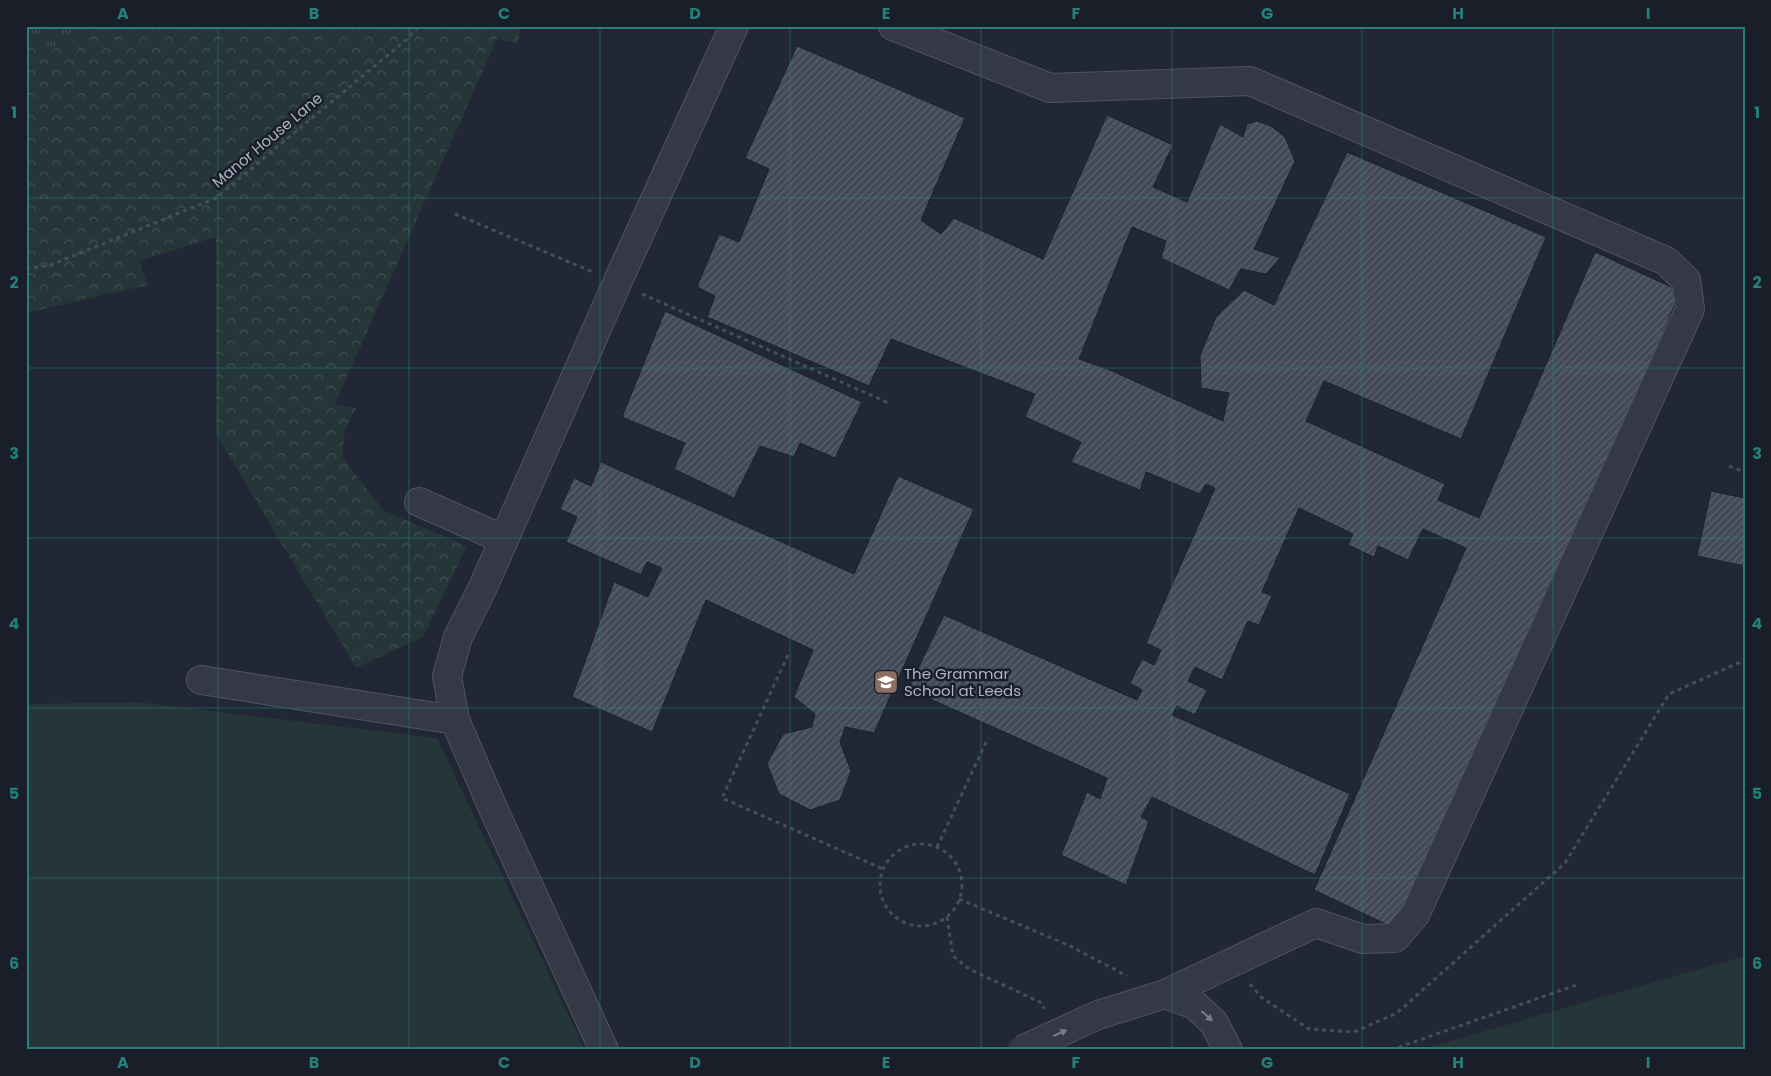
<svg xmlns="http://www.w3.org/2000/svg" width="1771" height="1076" font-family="Poppins,sans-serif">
	<defs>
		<pattern id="grass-tufts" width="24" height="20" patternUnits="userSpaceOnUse" patternTransform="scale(1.25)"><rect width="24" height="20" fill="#253538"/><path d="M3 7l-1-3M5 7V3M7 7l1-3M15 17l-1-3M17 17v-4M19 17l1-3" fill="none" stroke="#425053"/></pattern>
		<pattern id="forest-crowns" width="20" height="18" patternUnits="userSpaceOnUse" patternTransform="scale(1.25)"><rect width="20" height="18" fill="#253538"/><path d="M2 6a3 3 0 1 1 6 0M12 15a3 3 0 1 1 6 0" fill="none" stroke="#425053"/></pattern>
		<pattern id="building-hatch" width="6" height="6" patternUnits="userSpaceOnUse" patternTransform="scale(1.25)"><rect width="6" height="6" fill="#424a59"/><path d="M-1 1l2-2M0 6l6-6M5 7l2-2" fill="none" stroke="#5b626f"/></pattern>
	</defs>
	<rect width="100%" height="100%" fill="#212734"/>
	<polygon fill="url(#grass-tufts)" points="26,26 95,26 47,53 26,30"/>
	<polygon fill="url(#forest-crowns)" points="95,26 521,26 518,43 497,39 335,404 356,408 345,430 342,457 384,511 467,546 423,637 356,668 216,434 216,237 139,261 148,285 26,313 26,30 47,53"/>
	<g fill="#253538">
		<polygon points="137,702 437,738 585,1050 26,1050 26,704"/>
		<polygon points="1745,956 1745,1050 1419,1050"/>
	</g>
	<g fill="url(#building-hatch)" stroke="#1b202b">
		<polygon points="797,46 965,118 921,220 941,234 954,218 1043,259 1107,115 1173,145 1153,187 1187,202 1220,124 1243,137 1247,124 1257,121 1271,126 1285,137 1295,161 1254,249 1280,258 1266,274 1241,269 1229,290 1161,258 1166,241 1132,227 1079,359 1110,370 1223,421 1229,393 1201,388 1200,355 1216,317 1244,290 1274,305 1347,152 1546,237 1461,439 1324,381 1306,421 1445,484 1438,500 1479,518 1595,252 1680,291 1608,469 1394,928 1314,890 1466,548 1423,529 1408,560 1378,546 1374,557 1348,545 1353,534 1299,508 1262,592 1272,596 1259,625 1248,621 1222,680 1195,667 1188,681 1207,690 1195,715 1177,706 1172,715 1350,794 1315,875 1152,797 1141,817 1149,821 1126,885 1061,855 1087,792 1100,799 1107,778 908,689 944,615 1137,700 1142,690 1130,683 1142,659 1154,665 1161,650 1146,643 1215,488 1206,484 1200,494 1146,472 1140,490 1071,462 1081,442 1025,417 1035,394 891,339 869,386 707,317 715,296 697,287 719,234 739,242 769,169 745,158"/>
		<polygon points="665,311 862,402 835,458 800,443 794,457 760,446 734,498 674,469 685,443 622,417"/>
		<polygon points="601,462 854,574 898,476 974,509 874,733 845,727 840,742 851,771 840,800 810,810 779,794 767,764 783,734 812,727 815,714 794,697 813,650 706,600 652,732 572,697 614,582 648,597 662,568 647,562 641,575 566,542 577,517 560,509 574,478 591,486"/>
		<polygon points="1711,491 1745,498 1745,566 1697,556"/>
	</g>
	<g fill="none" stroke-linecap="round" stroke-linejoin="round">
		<defs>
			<g id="minor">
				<polyline points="893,26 1050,88 1250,81 1666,261 1686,280 1690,309 1415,915 1395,938 1363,939 1316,923 1165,994"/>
				<polyline points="419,502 503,539"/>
				<polyline points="201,680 455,720"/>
				<polyline points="1098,1015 1165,994 1195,1005 1214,1023 1228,1050"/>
				<polyline points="604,1050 492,806 455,720 447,676 458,637 483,587 617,283 734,26"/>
			</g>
		</defs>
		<use href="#minor" stroke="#4e5460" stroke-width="30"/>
		<g stroke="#425155" stroke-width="3" stroke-dasharray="4 4" stroke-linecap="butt">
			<polyline points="455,214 593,272"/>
			<polyline points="26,269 51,265 216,198 406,40 419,26"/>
			<polyline points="642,294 891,404"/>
			<polyline points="1729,466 1745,472"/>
			<polyline points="788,655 722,798 883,869"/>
			<circle cx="921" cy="885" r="41"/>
			<polyline points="937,847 988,738"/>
			<polyline points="959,899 1068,945 1127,976"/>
			<polyline points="947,917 953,956 969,969 1042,1003 1044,1009"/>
			<polyline points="1250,984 1261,997 1309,1029 1354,1032 1397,1013 1565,863 1669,694 1745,660"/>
			<polyline points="1391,1050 1579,984"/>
		</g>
		<use href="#minor" stroke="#343945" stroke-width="28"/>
		<defs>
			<polyline id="minor-bridge" points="1022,1050 1098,1015"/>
		</defs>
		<use href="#minor-bridge" stroke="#4e5460" stroke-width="30" stroke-linecap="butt"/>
		<use href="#minor-bridge" stroke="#343945" stroke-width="28"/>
	</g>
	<defs><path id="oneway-solid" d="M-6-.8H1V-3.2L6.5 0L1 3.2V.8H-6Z" transform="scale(1.25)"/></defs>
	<g fill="#777d8a">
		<use href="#oneway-solid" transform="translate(1207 1016) rotate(42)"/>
		<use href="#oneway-solid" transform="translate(1060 1033) rotate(-24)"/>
	</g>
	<path fill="none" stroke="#277f7b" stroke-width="1" stroke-opacity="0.55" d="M218 26V1050M409 26V1050M600 26V1050M790 26V1050M981 26V1050M1172 26V1050M1362 26V1050M1553 26V1050M26 198H1745M26 368H1745M26 538H1745M26 708H1745M26 878H1745"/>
	<defs>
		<symbol id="school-square" viewBox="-11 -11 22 22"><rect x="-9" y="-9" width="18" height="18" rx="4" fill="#8d6e63" stroke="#191e29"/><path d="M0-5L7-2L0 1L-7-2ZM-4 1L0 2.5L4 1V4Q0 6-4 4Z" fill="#fff"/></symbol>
	</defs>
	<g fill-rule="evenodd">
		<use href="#school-square" x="872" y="668" width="28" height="28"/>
	</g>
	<g text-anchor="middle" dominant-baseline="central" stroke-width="5" stroke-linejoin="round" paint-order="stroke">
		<g font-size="15" fill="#aeb4c2" stroke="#191e29">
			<text transform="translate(267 140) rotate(-40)">Manor House Lane</text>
		</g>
		<g font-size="15" fill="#aeb4c2" stroke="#191e29" text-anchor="start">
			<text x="904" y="673">The Grammar<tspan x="904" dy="17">School at Leeds</tspan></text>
		</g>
	</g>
	<rect width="1771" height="1076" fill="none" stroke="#191e29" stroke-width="55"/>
	<rect x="28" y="28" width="1716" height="1020" fill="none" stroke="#277f7b" stroke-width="2"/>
	<g font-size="16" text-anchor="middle" font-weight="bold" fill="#277f7b">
		<text x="123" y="19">A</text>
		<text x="314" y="19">B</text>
		<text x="504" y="19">C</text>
		<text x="695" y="19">D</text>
		<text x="886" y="19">E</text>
		<text x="1076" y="19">F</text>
		<text x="1267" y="19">G</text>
		<text x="1458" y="19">H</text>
		<text x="1648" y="19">I</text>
		<text x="14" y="118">1</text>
		<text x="1757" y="118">1</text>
		<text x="14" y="288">2</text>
		<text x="1757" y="288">2</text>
		<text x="14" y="459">3</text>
		<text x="1757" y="459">3</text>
		<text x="14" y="629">4</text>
		<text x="1757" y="629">4</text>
		<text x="14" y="799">5</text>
		<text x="1757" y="799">5</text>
		<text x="14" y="969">6</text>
		<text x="1757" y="969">6</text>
		<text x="123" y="1068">A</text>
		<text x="314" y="1068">B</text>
		<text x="504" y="1068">C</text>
		<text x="695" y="1068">D</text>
		<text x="886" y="1068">E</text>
		<text x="1076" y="1068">F</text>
		<text x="1267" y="1068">G</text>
		<text x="1458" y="1068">H</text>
		<text x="1648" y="1068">I</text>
	</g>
</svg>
